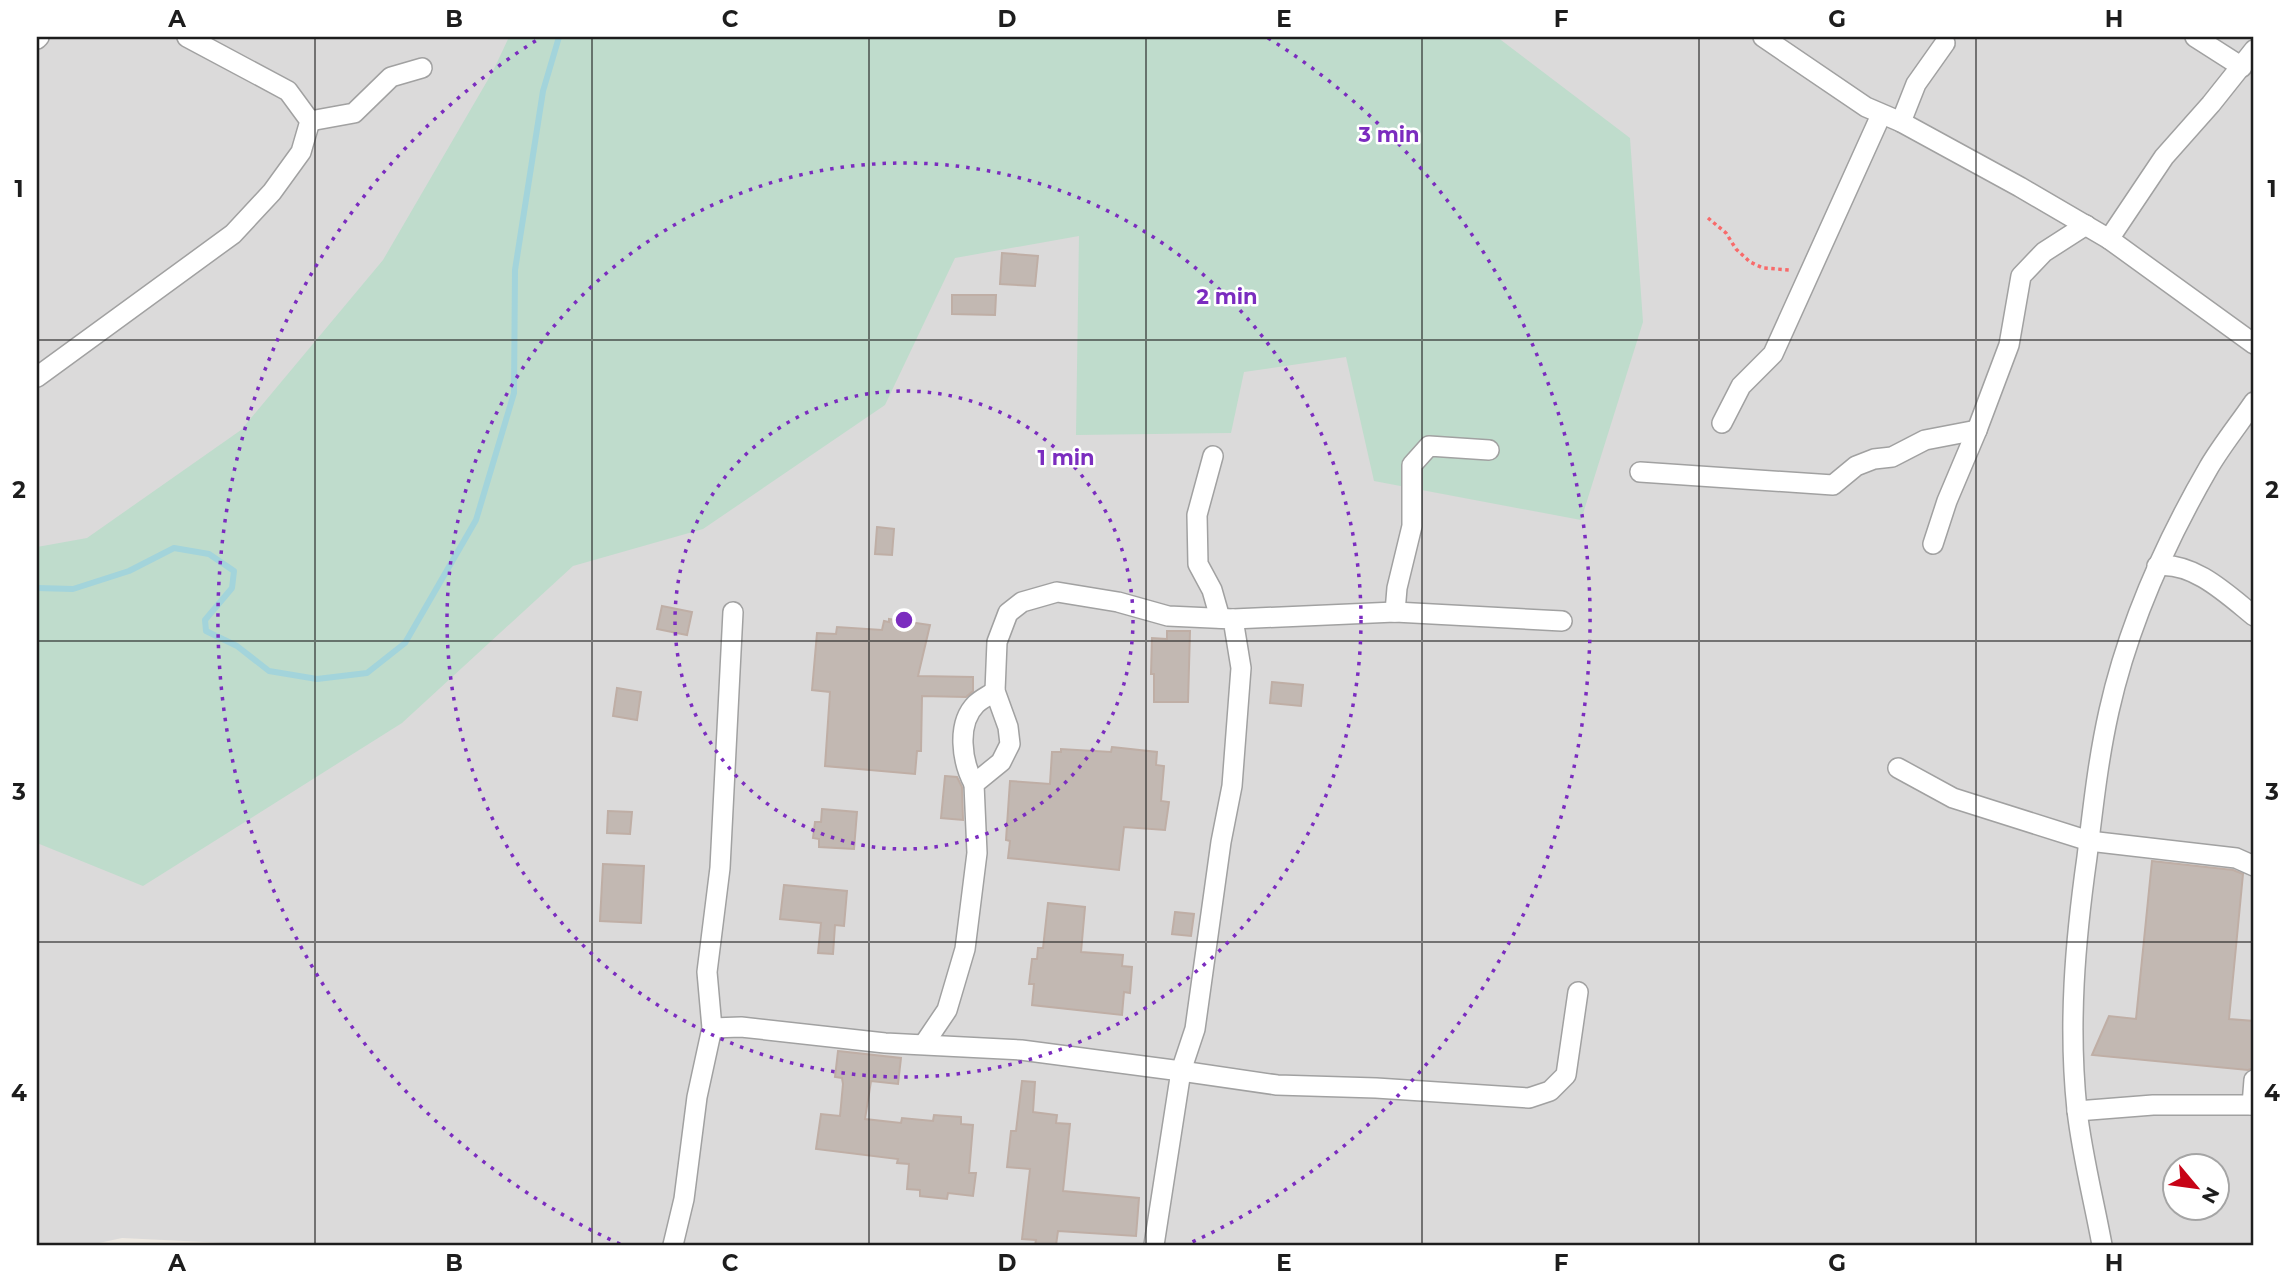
<svg xmlns="http://www.w3.org/2000/svg" width="2291" height="1282" font-family="Montserrat,sans-serif">
	<rect width="100%" height="100%" fill="#eee9e2"/>
	<path fill="#dbdada" fill-rule="evenodd" d="M37 37H2254V1245H267L122 1238 90 1245H37ZM2176 1166H2218V1208H2176Z"/>
	<polygon fill="#bfdccc" points="509,37 1497,37 1630,138 1643,322 1581,520 1374,481 1346,357 1244,372 1231,433 1076,435 1079,236 955,258 885,405 703,529 573,566 402,723 143,886 37,843 37,547 87,538 241,430 383,260 493,71"/>
	<g fill="none" stroke-linecap="round" stroke-linejoin="round">
		<polyline stroke="#a3d4db" stroke-width="6" points="37,588 73,589 129,571 174,548 209,554 234,571 232,588 205,620 206,631 237,646 269,671 317,679 367,673 405,643 476,520 514,393 515,270 543,91 559,37"/>
	</g>
	<g fill="#c2b8b2" stroke="#bfaea5" stroke-width="2">
		<polygon points="1002,253 1038,256 1035,286 1000,284"/>
		<polygon points="952,295 996,295 995,315 952,314"/>
		<polygon points="877,527 894,529 892,555 875,554"/>
		<polygon points="662,606 692,612 687,635 657,629"/>
		<polygon points="889,619 930,625 918,676 973,677 973,691 966,697 922,696 921,751 917,751 915,774 825,766 830,692 812,690 817,633 836,634 837,627 882,630 884,621 889,622"/>
		<polygon points="1167,631 1190,631 1188,702 1154,702 1154,674 1151,674 1152,638 1167,639"/>
		<polygon points="1272,682 1303,685 1301,706 1270,703"/>
		<polygon points="617,688 641,692 637,720 613,716"/>
		<polygon points="1112,747 1157,752 1156,765 1164,766 1161,801 1169,802 1165,830 1124,827 1119,870 1008,858 1010,841 1006,840 1010,781 1050,784 1052,752 1061,752 1061,749 1111,752"/>
		<polygon points="945,776 957,777 962,787 963,820 941,818"/>
		<polygon points="822,809 857,812 854,849 819,847 819,839 813,838 815,822 821,822"/>
		<polygon points="608,811 632,812 630,834 607,833"/>
		<polygon points="2152,861 2233,870 2243,874 2229,1019 2254,1021 2254,1068 2248,1070 2092,1055 2109,1016 2136,1019"/>
		<polygon points="603,864 644,866 641,923 600,921"/>
		<polygon points="784,885 847,891 844,926 835,925 833,954 818,953 821,923 780,919"/>
		<polygon points="1048,903 1085,907 1081,952 1123,955 1122,966 1132,967 1130,993 1124,992 1122,1015 1032,1005 1034,984 1029,984 1032,959 1037,959 1038,948 1043,948"/>
		<polygon points="1175,912 1194,914 1191,936 1172,934"/>
		<polygon points="838,1051 901,1058 898,1084 871,1081 865,1119 901,1123 902,1118 933,1121 934,1115 961,1117 961,1124 973,1125 969,1173 976,1173 973,1196 948,1193 947,1199 920,1196 920,1190 907,1189 909,1164 897,1163 898,1159 816,1149 821,1114 840,1116 843,1084 842,1078 835,1077"/>
		<polygon points="1022,1081 1035,1082 1033,1112 1057,1115 1056,1123 1070,1124 1063,1191 1139,1198 1136,1236 1058,1231 1056,1245 1035,1245 1036,1240 1022,1239 1030,1169 1007,1167 1011,1131 1016,1131"/>
	</g>
	<g fill="none" stroke-linecap="round" stroke-linejoin="round">
		<defs>
			<g id="minor">
				<polyline points="1763,37 1866,107 1901,122 2020,187 2109,239 2254,344"/>
				<polyline points="2195,37 2242,67"/>
				<polyline points="37,39 39,37"/>
				<polyline points="310,121 354,113 391,77 422,68"/>
				<polyline points="1901,122 1916,84 1945,43"/>
				<polyline points="2109,239 2164,157 2211,104 2254,50"/>
				<polyline points="37,377 233,234 272,192 301,152 310,121 288,91 187,37"/>
				<polyline points="1722,423 1741,386 1773,354 1881,115"/>
				<polyline points="1213,456 1197,515 1198,564 1212,590 1220,618"/>
				<polyline points="1640,472 1833,485 1856,466 1874,459 1892,457 1925,440 1977,430"/>
				<polyline points="1933,544 1947,501 1977,430 2009,345 2021,276 2044,252 2086,225"/>
				<path d="M2157 566C2193 561 2228 595 2254 616"/>
				<polyline points="1395,612 1397,588 1412,526 1412,465 1429,446 1489,450"/>
				<polyline points="1233,619 1395,612 1562,621"/>
				<polyline points="1898,768 1953,798 2089,841 2236,858 2254,866"/>
				<path d="M974 784C962 762 956 724 976 704 981 699 990 695 995 691"/>
				<polyline points="712,1028 741,1027 885,1043 1021,1050 1181,1071 1154,1245"/>
				<polyline points="924,1044 947,1010 965,949 977,853 974,784 1001,762 1010,744 1008,727 995,691 997,642 1008,613 1022,602 1057,592 1118,602 1168,616 1233,619 1241,668 1232,786 1221,842 1195,1029 1181,1071 1277,1085 1376,1088 1529,1098 1550,1091 1566,1075 1578,992"/>
				<polyline points="2252,1105 2254,1080"/>
				<polyline points="2077,1111 2153,1105 2254,1105"/>
				<polyline points="673,1245 684,1199 697,1097 712,1028 707,972 720,868 733,612"/>
				<path d="M2102 1245C2094 1201 2082 1155 2077 1110 2068 1025 2075 942 2087 857 2093 808 2098 760 2109 711 2128 626 2165 543 2209 467 2222 445 2239 424 2254 402"/>
			</g>
		</defs>
		<use href="#minor" stroke="#a1a1a1" stroke-width="22"/>
		<polyline stroke="#f86a6a" stroke-width="3.5" stroke-dasharray="3.5 3.5" stroke-linecap="butt" points="1708,218 1726,233 1736,249 1750,262 1763,268 1790,270"/>
		<use href="#minor" stroke="#fff" stroke-width="19"/>
	</g>
	<path fill="none" stroke="#1d1d1d" stroke-width="2" stroke-opacity="0.55" d="M315 37V1245M592 37V1245M869 37V1245M1146 37V1245M1422 37V1245M1699 37V1245M1976 37V1245M37 340H2254M37 641H2254M37 942H2254"/>
	<g fill="none" stroke="#7b2cbf" stroke-width="3.5" stroke-dasharray="3.5 7">
		<circle cx="904" cy="620" r="229"/>
		<circle cx="904" cy="620" r="457"/>
		<path d="M620 1244A686 686 0 0 1 540 38M1268 38A686 686 0 0 1 1188 1244"/>
	</g>
	<circle cx="904" cy="620" r="10" fill="#7b2cbf" stroke="#fff" stroke-width="3.5"/>
	<g font-size="21" text-anchor="middle" font-weight="bold" fill="#7b2cbf" stroke="#fff" stroke-width="5" stroke-linejoin="round" paint-order="stroke">
		<text x="1389" y="142">3 min</text>
		<text x="1227" y="304">2 min</text>
		<text x="1066" y="465">1 min</text>
	</g>
	<rect width="2291" height="1282" fill="none" stroke="#ffffff" stroke-width="77"/>
	<g transform="translate(2196 1187) rotate(119)"><circle r="33" fill="#ffffff" stroke="#a5a5a5" stroke-width="2"/>
	<path d="M0-5L12 26L0 18L-12 26Z" fill="#c70316"/>
	<text y="-10" font-size="19" font-weight="bold" text-anchor="middle" fill="#1d1d1d">N</text>
	</g>
	<rect x="38" y="38" width="2214" height="1206" fill="none" stroke="#1d1d1d" stroke-width="2.5"/>
	<g font-size="23" text-anchor="middle" font-weight="bold" fill="#1d1d1d">
		<text x="177" y="27">A</text>
		<text x="454" y="27">B</text>
		<text x="730" y="27">C</text>
		<text x="1007" y="27">D</text>
		<text x="1284" y="27">E</text>
		<text x="1561" y="27">F</text>
		<text x="1837" y="27">G</text>
		<text x="2114" y="27">H</text>
		<text x="19" y="197">1</text>
		<text x="2272" y="197">1</text>
		<text x="19" y="498">2</text>
		<text x="2272" y="498">2</text>
		<text x="19" y="800">3</text>
		<text x="2272" y="800">3</text>
		<text x="19" y="1101">4</text>
		<text x="2272" y="1101">4</text>
		<text x="177" y="1271">A</text>
		<text x="454" y="1271">B</text>
		<text x="730" y="1271">C</text>
		<text x="1007" y="1271">D</text>
		<text x="1284" y="1271">E</text>
		<text x="1561" y="1271">F</text>
		<text x="1837" y="1271">G</text>
		<text x="2114" y="1271">H</text>
	</g>
</svg>
